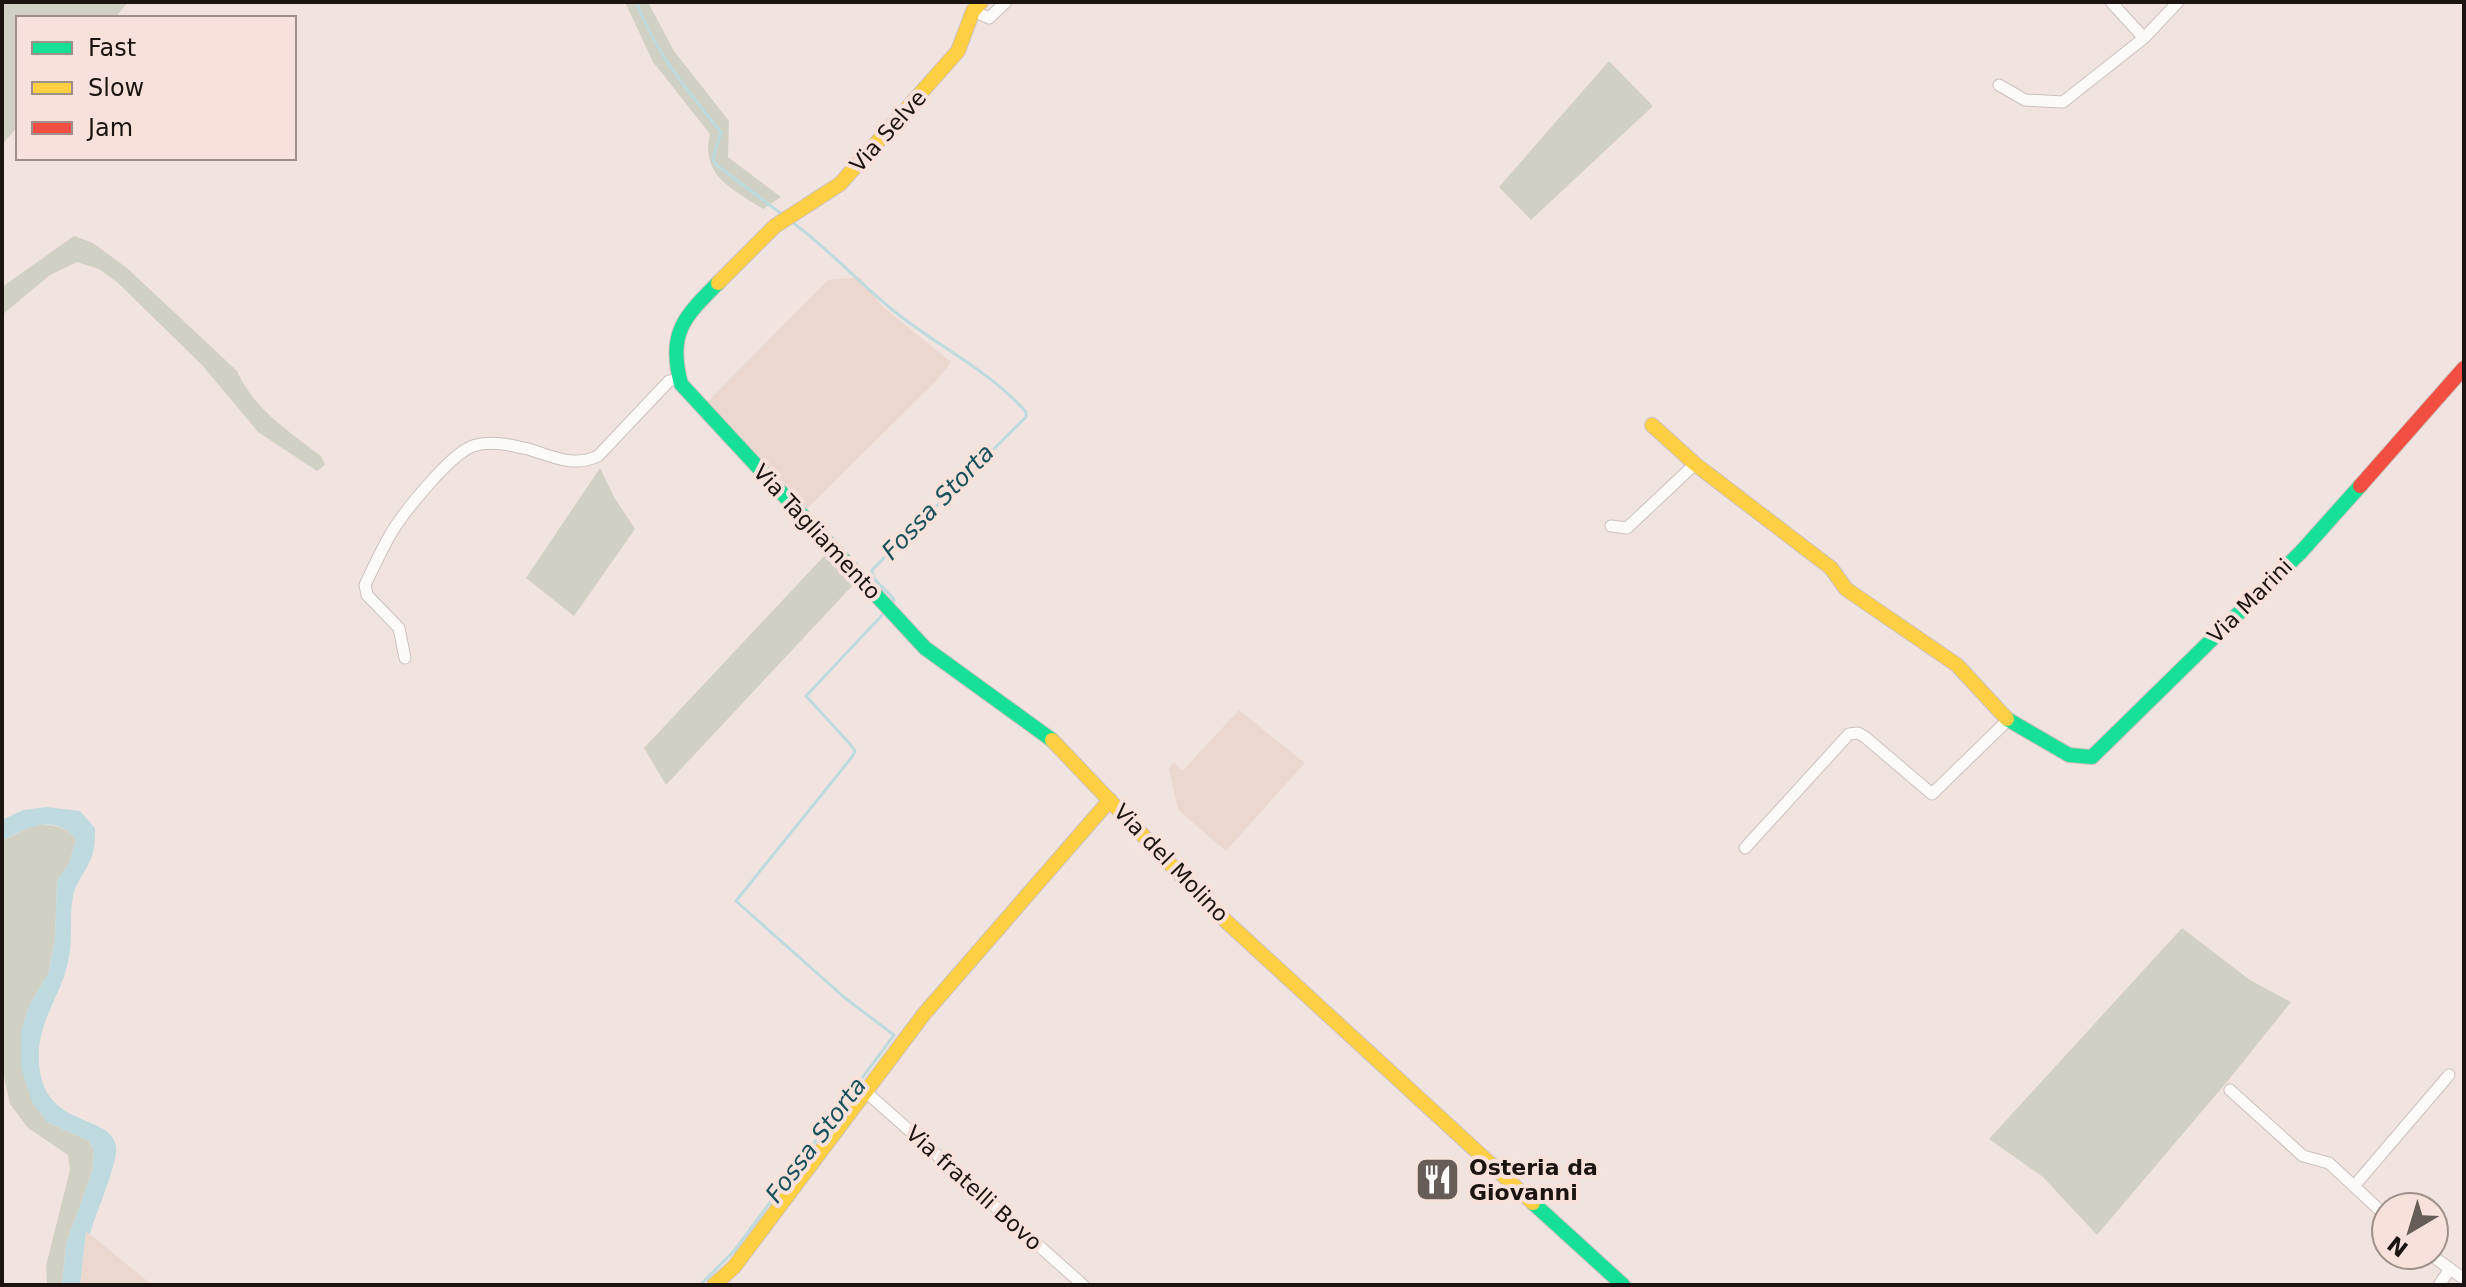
<svg xmlns="http://www.w3.org/2000/svg" width="2466" height="1287" font-family="'DejaVu Sans',sans-serif">
	<rect width="100%" height="100%" fill="#f1e4e0"/>
	<g fill="#ecd7cf">
		<polygon points="860,277 882,306 951,362 938,379 808,508 708,401 828,280"/>
		<polygon points="1239,710 1305,763 1226,851 1178,810 1169,769 1174,762 1182,771"/>
		<polygon points="86,1231 152,1285 80,1285"/>
	</g>
	<g fill="#d1d0c4">
		<polygon points="2,2 128,2 115,18 18,18 18,126 2,145"/>
		<path d="M625 2H648L674 51 729 121 728 157 781 197 763 209C733 189 700 176 710 134L653 62Z"/>
		<polygon points="1609,61 1653,106 1531,220 1499,187"/>
		<path d="M74 236 93 243 127 268 237 371C254 409 288 431 321 456L325 465 317 471 258 432 202 365 118 283 99 269 77 262 50 275 2 315V287Z"/>
		<polygon points="600,468 614,497 635,529 574,616 526,578"/>
		<polygon points="825,555 853,585 666,785 644,748"/>
		<path d="M34 825C52 825 64 824 76 839L69 863 57 881 55 939 48 974 29 1005 47 1122 89 1141 94 1151 92 1172 66 1244 62 1285H47L46 1266 70 1170 68 1155 28 1128 10 1104 2 1067V841Z"/>
		<polygon points="2182,928 2250,980 2291,1002 2231,1077 2097,1235 2043,1177 1989,1139"/>
	</g>
	<path fill="#bfdade" d="M47 807 80 811 95 828C95 840 95 852 89 863 84 874 75 884 73 896 69 916 73 937 69 957 64 990 41 1016 39 1050 35 1132 109 1110 116 1146 119 1161 95 1215 90 1234L86 1232 80 1285H62L66 1244 92 1172 94 1151 89 1141 47 1122 32 1102 21 1067V1031L29 1005 48 974 55 939 57 881 69 863 76 839C55 813 27 827 2 841V820L23 810Z"/>
	<g fill="none" stroke-linecap="round" stroke-linejoin="round">
		<g stroke="#bfdade" stroke-width="3">
			<path d="M636 2C657 55 686 89 721 132L713 158 715 164 783 215"/>
			<path d="M792 222C829 249 859 283 894 311 937 346 989 370 1026 412V417L872 570C872 583 888 589 894 600L891 605"/>
			<polyline points="700,1285 734,1251 894,1035 845,998 736,901 852,757 855,751 850,744 806,696 886,611"/>
		</g>
		<defs>
			<g id="street">
				<polyline points="2111,2 2144,38"/>
				<polyline points="973,11 989,18 1006,2"/>
				<polyline points="1999,85 2025,100 2063,102 2144,38 2178,2"/>
				<polyline points="1611,526 1627,528 1695,464"/>
				<path d="M405 658 399 628 367 595 365 585C373 568 381 551 390 535 403 513 450 454 473 446 490 440 511 445 528 449 552 456 573 468 598 456L669 381 678 379"/>
				<polyline points="1745,848 1849,734 1858,733 1865,737 1932,794 2008,720"/>
				<polyline points="2230,1090 2303,1156 2329,1163 2386,1216"/>
				<polyline points="866,1092 1083,1285"/>
				<polyline points="2355,1185 2449,1075"/>
				<polyline points="2431,1255 2464,1279"/>
				<polyline points="2439,1285 2450,1269"/>
			</g>
			<g id="fast">
				<path d="M718 283C683 318 668 333 681 384L925 648 1052 740"/>
				<polyline points="2007,719 2069,755 2092,757 2301,552 2360,486"/>
				<polyline points="1533,1203 1623,1285"/>
			</g>
			<g id="slow">
				<polyline points="718,283 775,226 840,184 958,51 973,11 981,2"/>
				<polyline points="1652,425 1695,464 1831,568 1846,589 1957,665 2007,719"/>
				<polyline points="1052,740 1216,912 1533,1203"/>
				<polyline points="714,1285 734,1267 924,1014 1110,800"/>
			</g>
			<polyline id="jam" points="2360,486 2464,368"/>
		</defs>
		<use href="#street" stroke="#cbc1bd" stroke-width="13"/>
		<use href="#fast" stroke="#cbc1bd" stroke-width="16"/>
		<use href="#slow" stroke="#cbc1bd" stroke-width="16"/>
		<use href="#jam" stroke="#cbc1bd" stroke-width="16"/>
		<use href="#street" stroke="#fdfbfa" stroke-width="11"/>
		<use href="#fast" stroke="#16e098" stroke-width="14"/>
		<use href="#slow" stroke="#ffcf43" stroke-width="14"/>
		<use href="#jam" stroke="#f24e42" stroke-width="14"/>
	</g>
	<defs>
		<symbol id="restaurant-square" viewBox="-11 -11 22 22"><rect x="-9" y="-9" width="18" height="18" rx="4" fill="#665d59" stroke="#f7e1da"/><path d="M-5-6h1v4h1v-4h1v4h1v-4h1v5L-1.5 .5V6h-2V.5L-5-1ZM5-6V6H3V1.5H1.5Q1.5-4 5-6Z" fill="#fff"/></symbol>
	</defs>
	<g fill-rule="evenodd">
		<use href="#restaurant-square" x="1412" y="1154" width="51" height="51"/>
	</g>
	<g text-anchor="middle" dominant-baseline="central" stroke-width="8" stroke-linejoin="round" paint-order="stroke">
		<g font-size="22" fill="#1b1411" stroke="#f7e1da">
			<text transform="translate(888 131) rotate(-48)">Via Selve</text>
			<text transform="translate(817 532) rotate(47)">Via Tagliamento</text>
			<text transform="translate(2250 601) rotate(-45)">Via Marini</text>
			<text transform="translate(1171 863) rotate(46)">Via del Molino</text>
			<text transform="translate(974 1188) rotate(42)">Via fratelli Bovo</text>
		</g>
		<g font-size="22" font-weight="bold" fill="#1b1411" stroke="#f7e1da" text-anchor="start">
			<text x="1469" y="1167">Osteria da<tspan x="1469" dy="25">Giovanni</tspan></text>
		</g>
		<g font-size="24" font-style="italic" fill="#15525b" stroke="#f7e1da">
			<text transform="translate(938 502) rotate(-46)">Fossa Storta</text>
			<text transform="translate(816 1140) rotate(-53)">Fossa Storta</text>
		</g>
	</g>
	<rect width="2466" height="1287" fill="none" stroke="#1b1411" stroke-width="8"/>
	<rect x="16" y="16" width="280" height="144" fill="#f7e1da" stroke="#9f8f8a" stroke-width="2"/>
	<rect x="32" y="42" width="40" height="12" fill="#16e098" stroke="#9f8f8a" stroke-width="2"/>
	<text x="88" y="56" font-size="24" fill="#1b1411">Fast</text>
	<rect x="32" y="82" width="40" height="12" fill="#ffcf43" stroke="#9f8f8a" stroke-width="2"/>
	<text x="88" y="96" font-size="24" fill="#1b1411">Slow</text>
	<rect x="32" y="122" width="40" height="12" fill="#f24e42" stroke="#9f8f8a" stroke-width="2"/>
	<text x="88" y="136" font-size="24" fill="#1b1411">Jam</text>
	<g transform="translate(2410 1231) rotate(218)"><circle r="38" fill="#f7e1da" stroke="#9f8f8a" stroke-width="2"/>
	<path d="M0-6L14 30L0 20L-14 30Z" fill="#665d59"/>
	<text y="-12" font-size="22" font-weight="bold" text-anchor="middle" fill="#1b1411">N</text>
	</g>
</svg>
